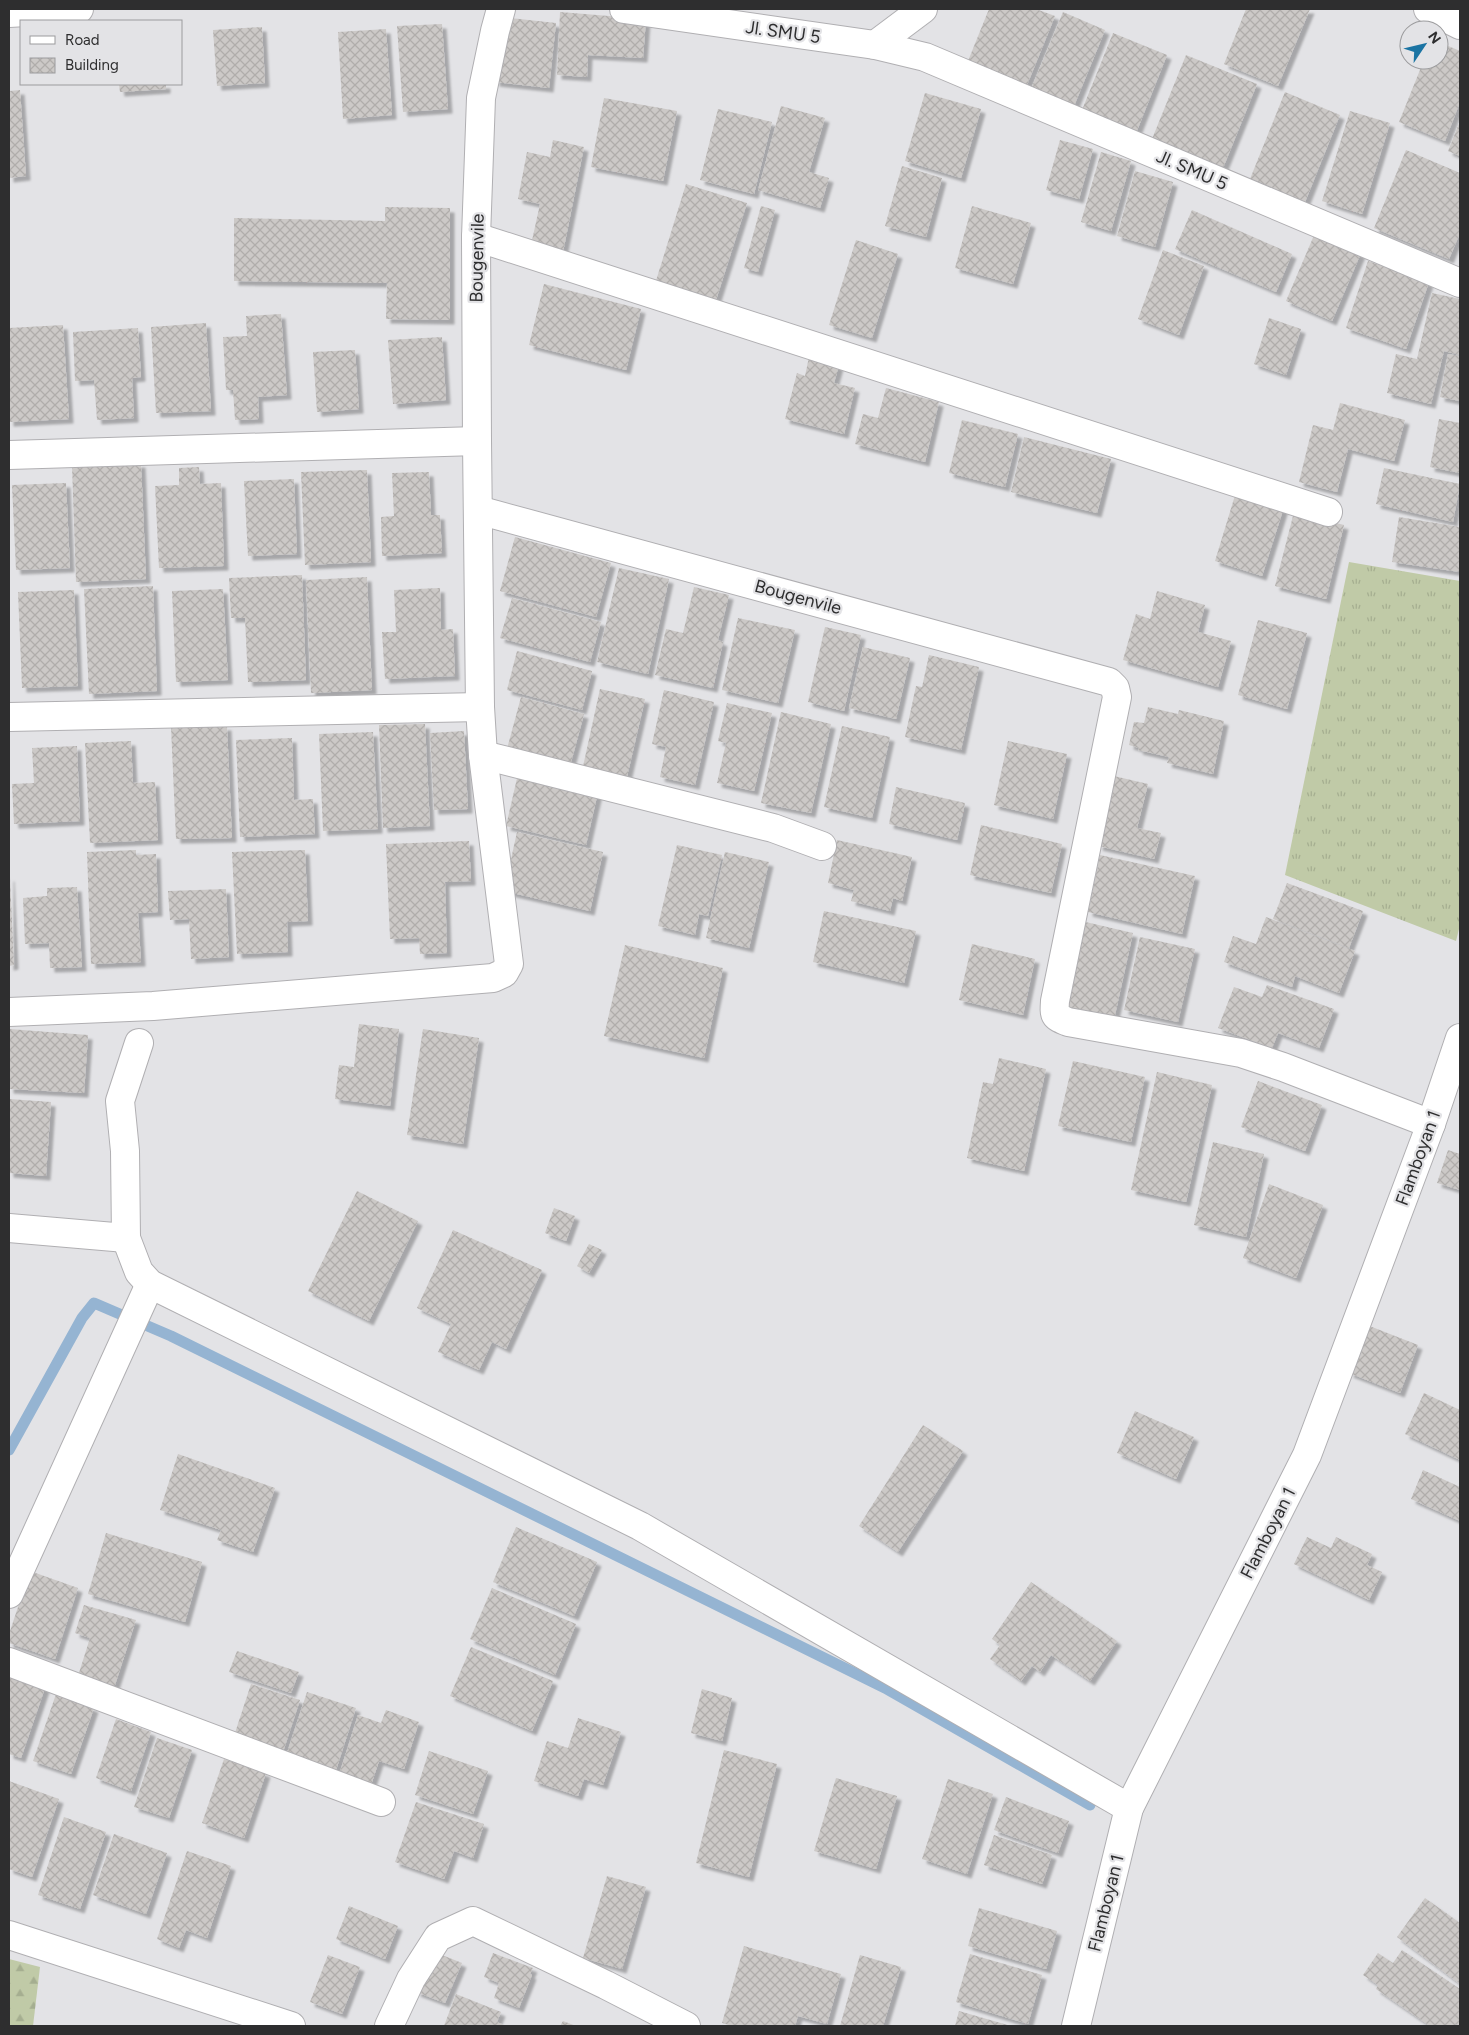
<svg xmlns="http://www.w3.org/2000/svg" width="1469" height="2035" font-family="Figtree,sans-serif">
	<defs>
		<pattern id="grass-tufts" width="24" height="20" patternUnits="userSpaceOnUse" patternTransform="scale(1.25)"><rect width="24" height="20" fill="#c0caa7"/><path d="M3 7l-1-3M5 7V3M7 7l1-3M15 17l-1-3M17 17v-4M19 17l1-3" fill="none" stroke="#a5ae90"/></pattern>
		<pattern id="forest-firs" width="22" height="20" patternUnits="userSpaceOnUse" patternTransform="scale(1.25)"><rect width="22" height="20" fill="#c0caa7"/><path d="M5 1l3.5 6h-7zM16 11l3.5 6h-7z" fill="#a5ae90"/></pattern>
		<pattern id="building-cross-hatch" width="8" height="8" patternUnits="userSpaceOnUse" patternTransform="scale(1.25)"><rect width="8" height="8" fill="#ccc9c7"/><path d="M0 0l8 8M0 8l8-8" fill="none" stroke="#b0adab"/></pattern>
		<filter id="shadow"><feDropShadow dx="4.5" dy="4.5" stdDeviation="1" flood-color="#0004"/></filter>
	</defs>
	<rect width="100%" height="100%" fill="#e3e3e6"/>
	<polygon fill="url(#grass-tufts)" points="1349,562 1460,581 1460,925 1456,941 1285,875"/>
	<polygon fill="url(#forest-firs)" points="9,1959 40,1967 33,2026 9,2026"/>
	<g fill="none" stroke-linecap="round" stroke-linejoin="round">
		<polyline stroke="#95b4d2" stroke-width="11" points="9,1450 82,1318 94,1303 171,1336 885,1688 1090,1805"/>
	</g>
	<g fill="url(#building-cross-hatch)" filter="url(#shadow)">
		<polygon points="989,9 1036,9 1055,16 1027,85 968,61"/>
		<polygon points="1246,9 1310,9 1278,86 1224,64"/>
		<polygon points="560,12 646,19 643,58 588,55 587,77 557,75"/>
		<polygon points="1063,12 1105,30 1074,106 1031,89"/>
		<polygon points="501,17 556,23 549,88 495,82"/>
		<polygon points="442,24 448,109 403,112 397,26"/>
		<polygon points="262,27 265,83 217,86 213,30"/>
		<polygon points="386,29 392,115 343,119 338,32"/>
		<polygon points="1113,33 1167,55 1136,133 1082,110"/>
		<polygon points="1439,42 1460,51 1460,102 1445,141 1399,122 1424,60 1439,60"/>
		<polygon points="1186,55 1257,84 1223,168 1152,139"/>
		<polygon points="119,84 166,84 166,89 120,92"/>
		<polygon points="20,90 26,176 9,178 9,91"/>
		<polygon points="1285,92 1340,115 1305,202 1250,179"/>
		<polygon points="925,93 981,109 961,178 905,161"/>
		<polygon points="604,98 677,111 663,181 591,167"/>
		<polygon points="781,106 825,118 809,172 829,178 820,208 758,190"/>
		<polygon points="718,109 772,122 754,194 700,180"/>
		<polygon points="1350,111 1390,123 1362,214 1322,201"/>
		<polygon points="1460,121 1460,156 1448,151"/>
		<polygon points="553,140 584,147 563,252 531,245 540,204 518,199 527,152 550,157"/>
		<polygon points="1060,140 1093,149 1079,199 1046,190"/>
		<polygon points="1406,150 1460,173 1460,233 1449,259 1374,228"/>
		<polygon points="1101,152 1131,161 1111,231 1081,222"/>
		<polygon points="902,166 942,178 926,237 885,226"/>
		<polygon points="1135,171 1173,182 1155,247 1117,236"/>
		<polygon points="686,184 747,203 715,303 655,284"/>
		<polygon points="761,206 775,210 758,272 744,268"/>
		<polygon points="972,206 1031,223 1013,284 955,268"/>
		<polygon points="385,207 450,208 450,320 386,319 387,283 234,281 234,218 385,221"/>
		<polygon points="1192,210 1292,254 1276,292 1175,249"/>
		<polygon points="1315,233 1361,253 1332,321 1286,301"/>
		<polygon points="856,240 898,254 872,338 829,325"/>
		<polygon points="1163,250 1204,266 1179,335 1138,319"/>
		<polygon points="1368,261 1429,282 1406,349 1346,328"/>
		<polygon points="544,284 641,309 626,370 529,345"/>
		<polygon points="1432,293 1460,299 1460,355 1444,351 1431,404 1387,393 1396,354 1417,359"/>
		<polygon points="281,314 287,395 258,397 259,419 235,420 233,390 226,390 223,337 247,336 246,316"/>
		<polygon points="1269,318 1301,329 1286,375 1254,364"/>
		<polygon points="206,323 211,411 156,413 151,327"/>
		<polygon points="63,325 69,419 9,422 9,328"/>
		<polygon points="138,328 141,377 132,378 134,418 97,420 94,380 75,381 73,332"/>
		<polygon points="442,337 446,400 393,404 388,340"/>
		<polygon points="355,350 359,409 317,412 313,352"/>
		<polygon points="1448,354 1460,356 1460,401 1440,397"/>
		<polygon points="809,357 839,365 834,383 855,388 844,434 785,419 797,373 805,376"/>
		<polygon points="886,388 939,402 925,462 855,444 863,414 878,418"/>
		<polygon points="1340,403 1405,420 1394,461 1348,449 1337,492 1299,482 1313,425 1333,430"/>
		<polygon points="1439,419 1460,423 1460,473 1430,467"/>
		<polygon points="962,420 1018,434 1005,487 949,473"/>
		<polygon points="1024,437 1111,459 1097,513 1011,492"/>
		<polygon points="141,463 146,579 76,582 72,466"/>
		<polygon points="199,467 200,484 221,483 224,566 159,568 155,486 179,485 179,468"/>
		<polygon points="1384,468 1460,484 1453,522 1376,504"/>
		<polygon points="367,470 371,562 305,565 301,472"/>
		<polygon points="429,472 431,515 440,515 442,553 382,556 381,517 394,516 392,473"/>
		<polygon points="294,479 297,554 248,556 244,481"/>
		<polygon points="66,483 70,568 16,570 12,485"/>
		<polygon points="1236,492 1284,507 1262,576 1215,561"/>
		<polygon points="1294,512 1344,525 1326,599 1275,586"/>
		<polygon points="1399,517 1460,527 1460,572 1392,562"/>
		<polygon points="515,537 611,563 596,617 500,591"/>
		<polygon points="619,568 669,579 648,674 597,662"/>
		<polygon points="302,575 306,680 248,682 245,618 231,618 229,578"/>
		<polygon points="367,577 372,690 311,693 306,580"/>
		<polygon points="153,586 157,691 89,694 84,589"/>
		<polygon points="694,587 729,595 718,640 723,642 713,688 655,675 666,629 683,633"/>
		<polygon points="440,588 441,630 453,629 455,676 385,679 382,632 396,632 394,590"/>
		<polygon points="223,589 228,680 176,682 172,591"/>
		<polygon points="74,590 78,686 22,688 18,592"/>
		<polygon points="1157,591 1205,605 1198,632 1231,641 1218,687 1123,660 1136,614 1150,619"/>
		<polygon points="512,598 601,622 590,662 500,638"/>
		<polygon points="738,618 795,630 778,703 722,690"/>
		<polygon points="1258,620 1307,633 1287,709 1238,695"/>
		<polygon points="825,627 861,635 844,711 808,702"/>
		<polygon points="863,647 910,658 896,719 849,708"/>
		<polygon points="517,651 592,671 582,710 507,690"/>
		<polygon points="929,655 979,667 961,750 905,737 916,686 922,687"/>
		<polygon points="600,689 645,699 626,781 582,771"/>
		<polygon points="664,690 714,702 695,785 660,777 666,747 652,744"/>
		<polygon points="521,697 584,714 570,766 507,749"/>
		<polygon points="727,703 772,713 754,791 717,783 726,743 718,741"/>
		<polygon points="1148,707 1178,714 1179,710 1224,721 1213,774 1167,763 1169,757 1138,750 1139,748 1129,745 1134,722 1144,723"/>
		<polygon points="781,712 831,724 811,813 761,803"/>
		<polygon points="425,724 430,826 383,828 379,725"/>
		<polygon points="227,726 232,838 176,839 171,727"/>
		<polygon points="842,726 890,737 872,818 824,807"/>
		<polygon points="464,731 468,809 434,810 430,733"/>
		<polygon points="373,732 378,829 323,831 319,734"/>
		<polygon points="292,738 294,800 313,799 315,834 240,837 236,740"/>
		<polygon points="131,741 133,783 155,782 158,840 90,843 85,743"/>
		<polygon points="1008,741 1067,754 1053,819 994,805"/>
		<polygon points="77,746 80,821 14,824 12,784 34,783 32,748"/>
		<polygon points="518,774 598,792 586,845 506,826"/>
		<polygon points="1114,776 1148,784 1137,828 1161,833 1154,859 1098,846"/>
		<polygon points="896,787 965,803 957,840 889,824"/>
		<polygon points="981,825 1062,844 1051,893 970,875"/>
		<polygon points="517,832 603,852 590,911 504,891"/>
		<polygon points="837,840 912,857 902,901 893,898 890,911 851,901 854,890 828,883"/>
		<polygon points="469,841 471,881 445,882 447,953 420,954 419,938 390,939 386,844"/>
		<polygon points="677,845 722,855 708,916 699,914 695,935 658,926"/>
		<polygon points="136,850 136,855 156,854 158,912 138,913 141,962 91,964 87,852"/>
		<polygon points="305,850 308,921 287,922 288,952 237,954 232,852"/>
		<polygon points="725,852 769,862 749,948 706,938"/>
		<polygon points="1100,855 1195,876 1182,934 1088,912"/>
		<polygon points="9,877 10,877 14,965 9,966"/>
		<polygon points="1287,883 1363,911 1349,948 1273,919"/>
		<polygon points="77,887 82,967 50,968 49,943 25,944 23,898 47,896 47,888"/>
		<polygon points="226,889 229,957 191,959 189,919 170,920 168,891"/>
		<polygon points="824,911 916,931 904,983 813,962"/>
		<polygon points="1266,917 1355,951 1339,993 1295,976 1292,987 1224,962 1233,936 1256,944"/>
		<polygon points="1077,920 1133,933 1113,1024 1057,1011"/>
		<polygon points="1140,937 1195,949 1178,1022 1124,1010"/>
		<polygon points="972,944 1035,959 1023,1015 959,1000"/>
		<polygon points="625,945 723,968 704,1058 604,1036"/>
		<polygon points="1267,985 1334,1009 1319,1048 1278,1033 1272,1048 1218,1028 1234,987 1262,997"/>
		<polygon points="359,1024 399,1029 390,1106 335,1099 339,1065 354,1067"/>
		<polygon points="9,1029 88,1035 84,1093 9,1089"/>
		<polygon points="423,1029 479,1038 463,1144 407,1135"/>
		<polygon points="999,1058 1046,1069 1024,1171 967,1158 983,1082 993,1084"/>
		<polygon points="1073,1061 1145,1077 1131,1142 1058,1126"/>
		<polygon points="1157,1072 1212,1085 1186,1202 1131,1190"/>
		<polygon points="1258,1081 1322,1105 1305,1151 1241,1127"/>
		<polygon points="9,1099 51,1102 46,1176 9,1173"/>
		<polygon points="1213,1142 1264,1154 1246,1237 1194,1225"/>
		<polygon points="1448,1150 1460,1154 1460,1190 1437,1183"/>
		<polygon points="1269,1184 1323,1205 1296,1278 1243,1258"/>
		<polygon points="357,1191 418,1221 369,1321 308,1291"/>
		<polygon points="554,1208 575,1216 566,1241 545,1233"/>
		<polygon points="453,1230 542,1270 506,1349 492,1342 479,1370 438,1352 451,1324 417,1308"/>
		<polygon points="589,1244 602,1250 589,1273 577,1266"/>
		<polygon points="1367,1325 1418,1345 1400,1393 1349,1373"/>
		<polygon points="1424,1393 1460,1410 1460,1460 1405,1434"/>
		<polygon points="1135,1411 1194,1437 1176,1479 1117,1453"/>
		<polygon points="923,1425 963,1451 898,1552 859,1526"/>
		<polygon points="178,1454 275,1488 253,1552 217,1540 221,1530 160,1510"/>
		<polygon points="1423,1470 1460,1487 1460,1521 1411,1499"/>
		<polygon points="516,1527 597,1562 574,1616 493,1582"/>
		<polygon points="106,1533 202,1562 185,1622 88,1594"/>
		<polygon points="1307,1537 1331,1548 1336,1537 1372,1554 1367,1565 1382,1572 1369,1600 1294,1564"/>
		<polygon points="30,1571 78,1588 55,1659 9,1643 9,1634"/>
		<polygon points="1031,1582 1117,1641 1090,1681 1051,1655 1040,1672 1032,1666 1021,1681 990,1659 1000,1645 992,1639"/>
		<polygon points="492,1588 576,1624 555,1675 470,1639"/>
		<polygon points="84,1605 136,1620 114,1688 78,1676 90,1638 75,1633"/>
		<polygon points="471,1647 553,1681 532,1731 450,1696"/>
		<polygon points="237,1651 299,1672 291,1693 229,1672"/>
		<polygon points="9,1672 46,1685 21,1758 9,1754"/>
		<polygon points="251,1684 300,1700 281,1758 232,1742"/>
		<polygon points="702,1689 732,1698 722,1741 691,1733"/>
		<polygon points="307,1692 356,1708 335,1773 286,1756"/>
		<polygon points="56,1694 94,1708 71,1774 33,1761"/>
		<polygon points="386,1710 419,1722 404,1769 379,1761 371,1785 339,1775 358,1715 381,1723"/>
		<polygon points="578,1718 621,1732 603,1785 584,1779 578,1796 534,1781 547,1741 568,1748"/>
		<polygon points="116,1719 151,1732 131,1791 96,1778"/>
		<polygon points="157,1738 192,1750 169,1818 134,1807"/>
		<polygon points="724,1750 777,1764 749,1877 696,1863"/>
		<polygon points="429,1751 488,1771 473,1814 415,1795"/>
		<polygon points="224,1759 266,1773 244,1838 202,1823"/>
		<polygon points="836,1778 897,1796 876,1869 814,1851"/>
		<polygon points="948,1779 993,1794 967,1874 922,1859"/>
		<polygon points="9,1781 59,1799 32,1877 9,1869"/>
		<polygon points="1006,1797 1069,1821 1058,1853 994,1830"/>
		<polygon points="416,1802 484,1824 473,1858 454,1851 444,1879 395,1862"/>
		<polygon points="64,1817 106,1832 80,1909 38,1895"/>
		<polygon points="114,1834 167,1853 146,1914 93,1895"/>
		<polygon points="994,1835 1052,1855 1042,1884 984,1865"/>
		<polygon points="187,1851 231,1866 207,1938 186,1930 179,1948 157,1939"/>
		<polygon points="607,1876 646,1887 622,1969 583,1958"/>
		<polygon points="1425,1898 1460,1923 1460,1984 1397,1937"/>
		<polygon points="349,1906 398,1926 385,1959 336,1939"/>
		<polygon points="979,1908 1057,1931 1046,1969 968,1946"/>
		<polygon points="744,1946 841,1974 827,2024 798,2016 795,2026 734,2026 722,2023"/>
		<polygon points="1402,1950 1460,1989 1460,2026 1456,2024 1454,2026 1430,2026 1376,1989 1378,1985 1363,1975 1378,1953 1393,1963"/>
		<polygon points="432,1951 462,1963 445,2003 416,1992"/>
		<polygon points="493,1953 533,1968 530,1974 532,1975 519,2008 494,1998 499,1983 484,1977"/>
		<polygon points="970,1954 1042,1975 1028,2024 956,2002"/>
		<polygon points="328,1955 360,1967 342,2014 310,2002"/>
		<polygon points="860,1955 901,1967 883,2026 840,2026"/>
		<polygon points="456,1994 501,2012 497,2022 506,2026 444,2026"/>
		<polygon points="959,2011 1011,2026 955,2026"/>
		<polygon points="563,2021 576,2026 560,2026"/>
	</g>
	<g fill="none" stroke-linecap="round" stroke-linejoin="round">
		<defs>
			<g id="minor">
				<polyline points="624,9 875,45 925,57 1460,283"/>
				<polyline points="1428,9 1460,25"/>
				<polyline points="9,13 79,9"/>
				<polyline points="875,45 923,9"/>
				<polyline points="476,237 1328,512"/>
				<polyline points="9,455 477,441"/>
				<path d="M478 510 1109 682 1115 688 1117 697 1055 1001C1054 1017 1054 1016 1068 1022L1241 1053 1283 1067 1431 1124"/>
				<polyline points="9,717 480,707"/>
				<polyline points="483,755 773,828 822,846"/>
				<polyline points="9,1012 153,1006 493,978 504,973 509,964 483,755 480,707 477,441 476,237 481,98 495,31 501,9"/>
				<polyline points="139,1043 120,1101 125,1151 126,1238 139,1272 150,1284 640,1526 1129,1808"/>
				<polyline points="9,1228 126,1238"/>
				<polyline points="9,1594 150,1284"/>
				<polyline points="9,1662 381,1802"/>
				<polyline points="9,1935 291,2026"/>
				<polyline points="389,2026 411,1979 438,1937 473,1921 606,1985 686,2026"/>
				<polyline points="1076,2026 1129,1808 1307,1455 1431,1124 1460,1038"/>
			</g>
		</defs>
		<use href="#minor" stroke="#b0afb2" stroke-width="30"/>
		<use href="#minor" stroke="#fff" stroke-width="28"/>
	</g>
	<g text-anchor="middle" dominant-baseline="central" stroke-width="4.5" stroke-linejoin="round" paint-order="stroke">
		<g font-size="18" fill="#2e2e2f" stroke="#e3e3e6">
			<text transform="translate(783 32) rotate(8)">Jl. SMU 5</text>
			<text transform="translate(1192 170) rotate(23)">Jl. SMU 5</text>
			<text transform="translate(477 258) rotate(-89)">Bougenvile</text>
			<text transform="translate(798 597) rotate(15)">Bougenvile</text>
			<text transform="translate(1418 1158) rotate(-70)">Flamboyan 1</text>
			<text transform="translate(1268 1533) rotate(-63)">Flamboyan 1</text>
			<text transform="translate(1106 1903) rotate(-76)">Flamboyan 1</text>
		</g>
	</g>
	<rect width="1469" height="2035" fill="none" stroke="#2e2e2f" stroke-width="20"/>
	<rect x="20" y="20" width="162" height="65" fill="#e3e3e6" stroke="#9b9b9d"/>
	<rect x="30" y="36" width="25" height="8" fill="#ffffff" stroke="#9b9b9d"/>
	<text x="65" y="45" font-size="15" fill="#2e2e2f">Road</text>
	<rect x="30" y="58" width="25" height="15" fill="url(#building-cross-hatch)" stroke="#9b9b9d"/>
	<text x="65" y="70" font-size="15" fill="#2e2e2f">Building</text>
	<g transform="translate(1424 45) rotate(55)"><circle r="24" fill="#e3e3e6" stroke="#9b9b9d"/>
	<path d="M0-4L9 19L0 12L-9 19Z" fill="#1b74a3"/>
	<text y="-8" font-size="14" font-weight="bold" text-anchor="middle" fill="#2e2e2f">N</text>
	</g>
</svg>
